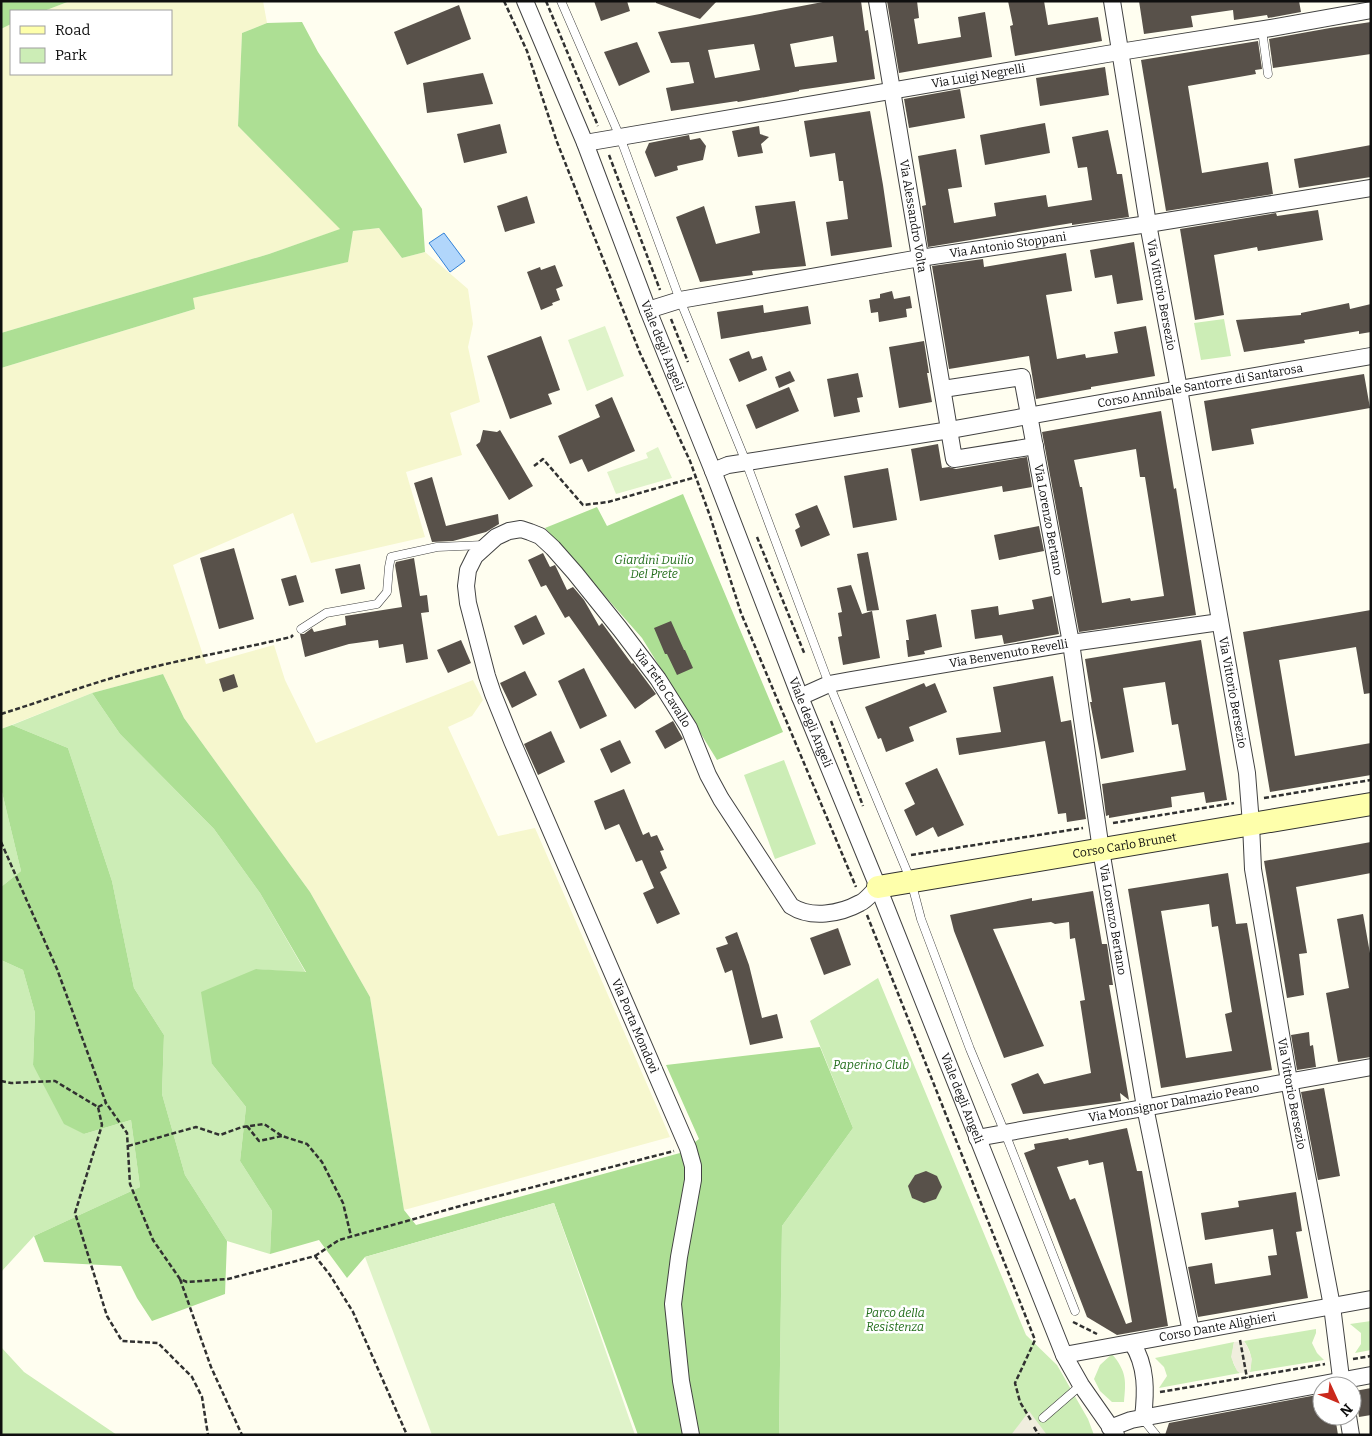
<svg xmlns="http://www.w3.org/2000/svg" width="1372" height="1436" font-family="Bitter,serif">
	<rect width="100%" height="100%" fill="#fffef0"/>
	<g fill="#f6f7ce">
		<polygon points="70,1 263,1 267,23 242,33 238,126 341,229 269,254 1,333 1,29 11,24 11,74 171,74 171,11 44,11"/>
		<polygon points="379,228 402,258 425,252 468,289 473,324 468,347 480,402 450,413 462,455 406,472 425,537 311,563 293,513 173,565 206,664 274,645 285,680 316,743 473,680 483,700 472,716 448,727 498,836 535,828 670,1137 404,1210 370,997 310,892 184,718 163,674 92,693 1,729 1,368 195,309 192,298 347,262 353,231"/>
	</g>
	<g fill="#ccedb6">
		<polygon points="1224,319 1231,356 1201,360 1194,323"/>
		<polygon points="92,693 120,734 214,829 260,893 306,973 256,969 212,1064 246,1107 240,1161 272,1211 270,1254 227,1241 185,1175 162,1094 164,1035 134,988 112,881 68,748 12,725"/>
		<polygon points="784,760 816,844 775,859 744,775"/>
		<polygon points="1,788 21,871 1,887"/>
		<polygon points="1,960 23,970 35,1013 33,1065 84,1134 131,1120 140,1187 34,1236 1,1272"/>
		<polygon points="878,978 1026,1335 1057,1365 1088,1419 1094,1435 779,1435 782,1226 853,1128 810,1021"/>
		<polygon points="1371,1321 1371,1350 1355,1353 1361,1344 1361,1333 1350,1324"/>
		<path d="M1316 1329V1333L1312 1343 1317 1353 1324 1360 1250 1372C1252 1358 1252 1353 1244 1341Z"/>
		<path d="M1234 1342C1232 1356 1230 1362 1240 1373L1159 1388 1167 1376 1164 1367 1155 1358Z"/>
		<polygon points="1,1347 24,1372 117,1435 1,1435"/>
		<path d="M1112 1354C1127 1372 1126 1381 1124 1402H1112L1100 1391 1094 1379 1100 1365Z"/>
	</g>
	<g fill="#addf94">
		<polygon points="1,1 70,1 44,11 11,11 11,24 1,29"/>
		<polygon points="302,22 318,52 422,209 425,252 402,258 379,228 353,231 348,262 193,298 195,309 1,368 1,333 269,254 340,229 238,126 242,33 267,23"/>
		<polygon points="683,494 783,732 717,760 642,638 545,528 597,507 607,526"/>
		<polygon points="163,674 184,718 310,892 370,997 404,1210 416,1225 680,1153 699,1139 666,1065 820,1047 853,1128 782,1226 779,1435 699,1435 698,1434 694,1435 638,1435 554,1203 365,1257 347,1278 319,1240 270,1254 272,1211 240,1161 246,1107 212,1064 201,992 256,969 306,972 260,893 214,829 120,734 92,693"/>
		<polygon points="12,725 68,748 112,881 134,988 164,1035 162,1094 185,1175 227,1241 225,1294 152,1321 137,1298 121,1266 44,1262 34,1236 140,1187 131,1120 84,1134 64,1124 33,1065 35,1013 23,970 1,960 1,887 21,871 1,788 1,729"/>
	</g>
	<g fill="#dff3c9">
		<polygon points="605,326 624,376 587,391 568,340"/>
		<polygon points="658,447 672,478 616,494 607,472 648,458 646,453"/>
		<polygon points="554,1203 635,1435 432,1435 365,1257"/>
	</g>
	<g fill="#f0eede">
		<polygon points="1244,1341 1248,1348 1252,1359 1250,1372 1240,1373 1237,1371 1231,1357 1234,1342"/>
		<polygon points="1029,1411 1047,1435 1011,1435 1027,1414"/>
	</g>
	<polygon fill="#b1d6fb" stroke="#3281d7" points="444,233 465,261 450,272 429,243"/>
	<g fill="#58514a" fill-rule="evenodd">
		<polygon points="594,1 627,1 630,11 601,21"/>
		<polygon points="656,1 717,1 700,19 656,3"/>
		<path d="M828 1H861L865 31 868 30 875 79 799 90V91L738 102 737 101 671 111 666 88 694 83 689 62 671 63 658 32 749 16ZM833 36 837 62 795 67 790 44ZM754 44 760 70 715 78 708 50Z"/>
		<polygon points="887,1 917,1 919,18 914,19 918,44 961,37 958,17 985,12 992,57 899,73"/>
		<polygon points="1008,1 1044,1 1048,25 1098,17 1102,41 1015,56 1010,26 1013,25"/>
		<polygon points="1139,1 1299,1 1301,12 1268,18 1267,15 1234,20 1233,10 1191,16 1193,27 1144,34"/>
		<polygon points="459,5 471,39 407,65 394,32"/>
		<polygon points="1371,22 1371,54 1273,68 1269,39 1330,28"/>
		<polygon points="1258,41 1262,69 1255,70 1256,74 1188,86 1202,173 1268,162 1273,194 1166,211 1141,60"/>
		<polygon points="637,42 650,72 619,86 604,52"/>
		<polygon points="1105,67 1109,95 1040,106 1036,78"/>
		<polygon points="483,73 493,104 427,113 423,83"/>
		<polygon points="960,89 965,118 909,128 904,99"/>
		<polygon points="870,111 883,185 892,247 831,256 826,222 848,219 843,181 839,181 835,153 810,157 804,121"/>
		<polygon points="1045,123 1050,153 985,165 980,135"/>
		<polygon points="500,124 507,153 464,163 457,134"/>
		<polygon points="759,126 760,134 769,137 761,144 763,153 738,157 732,131"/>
		<polygon points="1108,130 1117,174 1122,174 1129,217 1072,225 1072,223 928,247 922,206 926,205 918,156 956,149 962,187 948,189 954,223 996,216 994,203 1046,195 1048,207 1092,200 1087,167 1078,168 1072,137"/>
		<polygon points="689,135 690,140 700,138 706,146 703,160 677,166 678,170 655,177 645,152 649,143"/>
		<polygon points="1371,145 1371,177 1299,188 1294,159"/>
		<polygon points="527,196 535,223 505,232 497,206"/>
		<polygon points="795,201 806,266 752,271 753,275 700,282 676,217 704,206 716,244 760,233 755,206"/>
		<polygon points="1318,210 1323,240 1258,251 1257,247 1214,255 1224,315 1195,320 1180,229 1276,213 1277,216"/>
		<polygon points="1134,242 1143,300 1117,304 1112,275 1095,278 1090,250"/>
		<polygon points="1066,253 1072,291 1046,295 1057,359 1085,354 1086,358 1118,353 1114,332 1146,326 1155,376 1091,387 1091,389 1036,399 1029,356 949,369 932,266 983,259 984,267"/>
		<polygon points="555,265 563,286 556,289 560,300 552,303 553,305 541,310 527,272 540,267 541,270"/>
		<polygon points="892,291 894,299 910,296 912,308 906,309 907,317 879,322 878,312 871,313 869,300 880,298 880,294"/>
		<polygon points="1349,303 1350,309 1371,304 1371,332 1359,334 1359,331 1304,340 1305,343 1244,352 1236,320 1301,315 1301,313"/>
		<polygon points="763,305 764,313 808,306 811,324 721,339 717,312"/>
		<polygon points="541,336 560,390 548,394 552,404 510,419 487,356"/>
		<polygon points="924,341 929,373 927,373 932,402 899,408 889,347"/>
		<polygon points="749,351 752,359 762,356 767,370 739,382 729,359"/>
		<polygon points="790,371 795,381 779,388 775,377"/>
		<polygon points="858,373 863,397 857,398 860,412 834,417 827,379"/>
		<polygon points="1364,374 1370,408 1251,429 1254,444 1212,451 1204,401"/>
		<polygon points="789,387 799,411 756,429 746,405"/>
		<polygon points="612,397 635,451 588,472 582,459 570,464 558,436 600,417 595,405"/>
		<path d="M1161 411 1174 489 1176 488 1196 615 1079 632 1042 432ZM1136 449 1140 477H1145L1164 596 1131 601 1130 598 1102 603 1082 487H1080L1074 460Z"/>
		<polygon points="483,430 497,432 500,430 533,486 509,500 476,445 480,442"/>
		<polygon points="938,444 942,468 949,467 956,469 1027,457 1032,487 1003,492 1002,486 920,501 911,449"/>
		<polygon points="888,468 897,520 853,528 844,476"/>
		<polygon points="432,477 446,526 498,514 499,524 486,532 453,541 432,542 414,483"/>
		<polygon points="817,505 830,535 801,547 795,530 800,527 795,514"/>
		<polygon points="1039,526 1044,551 999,560 994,535"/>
		<polygon points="234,548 254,619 219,629 200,558"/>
		<polygon points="868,552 879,610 867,611 857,554"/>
		<polygon points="543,553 550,567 555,565 556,567 567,590 573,587 584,600 599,626 602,623 632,664 633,663 656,694 635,709 569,616 565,618 546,585 541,587 528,560"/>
		<polygon points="414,558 420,596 427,595 429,612 421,613 428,659 406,663 403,644 379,648 378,640 349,644 305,657 300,634 304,634 312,628 314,632 346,625 345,616 402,607 395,565 396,562"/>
		<polygon points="360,564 365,589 341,594 335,569"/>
		<polygon points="296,575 304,602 289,606 281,579"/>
		<polygon points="851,585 862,614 872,611 880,658 843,665 838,637 842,636 838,613 842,612 837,588"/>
		<polygon points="1052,596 1059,634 1004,644 1002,635 975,639 971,610 998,606 999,615 1034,609 1032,600"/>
		<polygon points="1371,610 1371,693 1364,694 1356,647 1279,660 1295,756 1371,743 1371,775 1270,792 1243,632"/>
		<polygon points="936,614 942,647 924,651 925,654 908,657 906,640 909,640 906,620"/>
		<polygon points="536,615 545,634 523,645 514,626"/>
		<polygon points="671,621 684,650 685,650 693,668 677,675 667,654 665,654 654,628"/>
		<polygon points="461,640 471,663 448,673 437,650"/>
		<polygon points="1201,640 1227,800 1206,803 1204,792 1171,797 1172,807 1109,818 1109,815 1106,816 1102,784 1186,770 1178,724 1172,725 1165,682 1123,688 1134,752 1101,759 1090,702 1092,702 1085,659"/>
		<polygon points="584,668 607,716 580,729 558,681"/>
		<polygon points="525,671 537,695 512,708 500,683"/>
		<polygon points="234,674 238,687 223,692 219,679"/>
		<polygon points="1053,676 1061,722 1071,720 1086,819 1067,822 1066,813 1058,814 1045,741 959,755 956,738 1001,732 993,687"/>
		<polygon points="924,683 926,687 935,683 947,712 909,727 914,741 886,752 881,738 878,739 865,707"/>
		<polygon points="673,721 683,739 665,749 655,731"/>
		<polygon points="551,731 565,762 538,775 524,744"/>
		<polygon points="620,740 631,763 611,773 600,749"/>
		<polygon points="937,768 964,825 938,837 933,827 916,836 904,810 915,804 905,783"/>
		<polygon points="624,789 643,835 649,832 651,837 657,835 664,850 660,851 667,868 660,872 680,914 657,924 643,893 654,888 642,860 636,862 619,824 605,830 594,801"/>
		<polygon points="1371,842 1371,873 1296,887 1307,953 1299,954 1304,995 1287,998 1264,861"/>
		<path d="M1228 873 1236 924 1247 923 1272 1070 1161 1088 1128 889ZM1209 904 1212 927 1218 926 1232 1012 1225 1014 1232 1051 1186 1058 1161 911Z"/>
		<polygon points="1093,891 1102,944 1107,944 1113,985 1109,985 1129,1100 1120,1093 1121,1101 1023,1114 1011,1084 1038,1073 1044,1084 1091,1073 1080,1001 1085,1000 1075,938 1070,939 1069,922 1055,924 1051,922 993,929 1044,1046 1004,1058 954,931 950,915 1032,898 1032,901"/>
		<polygon points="1363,914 1371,959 1371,1057 1338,1062 1326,993 1349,988 1337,919"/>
		<polygon points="838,928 851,965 824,975 810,938"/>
		<polygon points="737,932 749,965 762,1018 777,1014 783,1038 750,1045 732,970 725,973 716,948 728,944 725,937"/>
		<polygon points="1309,1032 1310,1046 1313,1045 1316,1067 1297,1070 1291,1035"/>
		<polygon points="1324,1088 1340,1176 1318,1180 1301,1092"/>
		<path d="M1127 1128 1137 1171H1142L1168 1326 1117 1335 1087 1317 1024 1153 1035 1149 1034 1144 1068 1138 1069 1140ZM1088 1160 1089 1165 1103 1162 1132 1322 1126 1324 1075 1198 1070 1200 1057 1167Z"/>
		<polygon points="926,1171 937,1176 942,1187 936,1199 924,1203 912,1198 908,1186 915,1175"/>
		<polygon points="1296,1192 1302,1231 1296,1232 1308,1298 1198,1317 1188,1267 1212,1263 1215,1284 1271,1275 1268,1256 1277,1255 1273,1229 1205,1240 1201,1213 1239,1207 1238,1201"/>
		<polygon points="1371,1388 1371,1415 1359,1417 1355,1391"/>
		<polygon points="1322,1394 1322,1416 1335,1416 1338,1435 1165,1435 1169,1423"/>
	</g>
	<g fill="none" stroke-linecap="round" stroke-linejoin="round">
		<defs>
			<g id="lane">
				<polyline points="561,1 620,137 680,300 746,462 829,684 911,881 921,919 970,1049 1005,1133 1075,1311"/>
				<polyline points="1262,30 1268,74"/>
				<polyline points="301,629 326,613 377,604 387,592 389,567 391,557 437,547 484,545"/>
				<polyline points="1043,1418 1081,1385"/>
				<polyline points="1143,1419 1156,1435"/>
			</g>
			<g id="street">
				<path id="s1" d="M525 1 585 143 648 310 713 471 800 697 878 887 1064 1355 1081 1385 1116 1435"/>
				<path id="s2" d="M877 1 954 459 1035 446"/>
				<path id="s3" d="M1112 1 1148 224 1179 389 1247 773 1251 824 1253 869 1289 1081 1332 1306 1342 1386"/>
				<path id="s4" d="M585 143 1107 54 1271 28 1371 10"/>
				<path id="s5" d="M648 310 680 300 920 258 1148 224 1371 188"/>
				<path id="s6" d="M943 389 1022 377 1071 643 1101 850 1145 1107 1191 1332"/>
				<path id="s7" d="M713 471 728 465 950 430 1179 389 1371 356"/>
				<path id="s8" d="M800 697 829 684 851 680 1071 643 1220 622"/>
				<path id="s9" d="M977 1138 1371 1067"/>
				<path d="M1132 1343C1147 1366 1146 1392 1143 1418"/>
				<path id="s10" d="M1064 1355 1371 1299"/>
				<polyline points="1348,1416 1351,1435"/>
				<polyline points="1110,1428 1131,1420 1371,1375"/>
				<path id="s11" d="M691 1435 681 1381 673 1304 679 1257 693 1180V1166L688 1148 512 741 493 694 487 676 468 603 466 586 468 570 475 556 496 537 509 531 521 529 530 532 540 536 553 548 575 573 620 629 658 679 689 728 708 775 721 799 791 906C811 919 840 914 860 903 867 900 872 892 878 887"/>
			</g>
			<g id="secondary">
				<path id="s12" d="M878 887 1371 804"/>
			</g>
		</defs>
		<use href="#lane" stroke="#424242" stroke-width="9"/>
		<use href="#street" stroke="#424242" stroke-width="18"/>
		<use href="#secondary" stroke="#313131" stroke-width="24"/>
		<g stroke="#313131" stroke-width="2.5" stroke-dasharray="5 2.5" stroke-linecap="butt">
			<polyline points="504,1 527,51 557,142 640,353 690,461 710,516 741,613 856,887"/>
			<polyline points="546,1 598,126"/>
			<polyline points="609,155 660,290"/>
			<polyline points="671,319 688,362"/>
			<polyline points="534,466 543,459 583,505 608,502 696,477"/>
			<polyline points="757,537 805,655"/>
			<path d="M1 714C46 700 91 683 137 671 188 658 240 649 291 637L293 635"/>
			<polyline points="831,721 863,806"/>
			<polyline points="1264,798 1371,780"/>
			<polyline points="1113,823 1234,803"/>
			<polyline points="1,842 57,969 106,1103 127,1133 130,1184 153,1240 180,1279 187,1282 228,1279 315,1256 330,1275 353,1312 407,1435"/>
			<polyline points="911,855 1083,828"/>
			<polyline points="867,915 1035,1340 1015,1383 1020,1402 1032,1422"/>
			<polyline points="1,1081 11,1083 55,1081 98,1107 102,1125 75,1213 107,1316 122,1341 158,1343 192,1377 202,1397 208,1435"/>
			<polyline points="98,1107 106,1103"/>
			<polyline points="247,1126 259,1141 282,1136"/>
			<polyline points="128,1146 196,1127 220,1135 242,1127 264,1124 282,1136 307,1144 322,1162 343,1203 351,1236"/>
			<polyline points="315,1256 339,1240 471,1203 674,1151"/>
			<polyline points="180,1279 211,1367 242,1435"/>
			<polyline points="1073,1322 1097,1334"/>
			<polyline points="1240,1340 1247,1378"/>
			<polyline points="1353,1359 1371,1356"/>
			<polyline points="1160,1392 1325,1364"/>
			<polyline points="1034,1427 1039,1435"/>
		</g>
		<use href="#lane" stroke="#fff" stroke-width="8"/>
		<use href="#street" stroke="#fff" stroke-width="16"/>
		<use href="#secondary" stroke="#feffab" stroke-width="22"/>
	</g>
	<g text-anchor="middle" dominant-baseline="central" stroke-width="5" stroke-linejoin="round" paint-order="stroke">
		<g font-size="12" fill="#0f0f0f" stroke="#fff">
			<text stroke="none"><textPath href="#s4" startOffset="399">Via Luigi Negrelli</textPath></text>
			<text stroke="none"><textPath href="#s2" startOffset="218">Via Alessandro Volta</textPath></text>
			<text stroke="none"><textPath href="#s5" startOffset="366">Via Antonio Stoppani</textPath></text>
			<text stroke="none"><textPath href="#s3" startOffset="298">Via Vittorio Bersezio</textPath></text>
			<text stroke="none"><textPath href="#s1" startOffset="371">Viale degli Angeli</textPath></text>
			<text stroke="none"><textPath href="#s7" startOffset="495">Corso Annibale Santorre di Santarosa</textPath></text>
			<text stroke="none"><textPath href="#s6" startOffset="225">Via Lorenzo Bertano</textPath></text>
			<text stroke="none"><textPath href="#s8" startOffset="214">Via Benvenuto Revelli</textPath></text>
			<text stroke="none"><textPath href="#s11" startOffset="1199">Via Tetto Cavallo</textPath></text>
			<text stroke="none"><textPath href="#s3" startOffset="702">Via Vittorio Bersezio</textPath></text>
			<text stroke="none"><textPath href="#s1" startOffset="776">Viale degli Angeli</textPath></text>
			<text stroke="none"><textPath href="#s12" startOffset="250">Corso Carlo Brunet</textPath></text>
			<text stroke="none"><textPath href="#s6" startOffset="630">Via Lorenzo Bertano</textPath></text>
			<text transform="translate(635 1026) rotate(67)">Via Porta Mondovì</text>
			<text stroke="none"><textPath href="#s3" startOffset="1108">Via Vittorio Bersezio</textPath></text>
			<text stroke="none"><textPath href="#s1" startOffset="1181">Viale degli Angeli</textPath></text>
			<text stroke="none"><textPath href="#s9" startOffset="200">Via Monsignor Dalmazio Peano</textPath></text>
			<text stroke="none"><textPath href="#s10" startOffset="156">Corso Dante Alighieri</textPath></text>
		</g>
		<g font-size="12" font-style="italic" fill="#206c19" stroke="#fff">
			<text x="654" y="560">Giardini Duilio<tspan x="654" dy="14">Del Prete</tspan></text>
			<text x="871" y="1065">Paperino Club</text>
			<text x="895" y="1313">Parco della<tspan x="895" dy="14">Resistenza</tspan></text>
		</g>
	</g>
	<rect width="1372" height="1436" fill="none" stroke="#0f0f0f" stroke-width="5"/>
	<rect x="10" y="10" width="162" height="65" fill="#ffffff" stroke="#9f9f9f"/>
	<rect x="20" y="26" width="25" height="8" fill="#feffab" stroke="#9f9f9f"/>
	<text x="55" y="35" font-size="15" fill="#0f0f0f">Road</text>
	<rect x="20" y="48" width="25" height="15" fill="#ccedb6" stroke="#9f9f9f"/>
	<text x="55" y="60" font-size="15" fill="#0f0f0f">Park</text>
	<g transform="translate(1337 1401) rotate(134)"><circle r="24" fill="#ffffff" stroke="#9f9f9f"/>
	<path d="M0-4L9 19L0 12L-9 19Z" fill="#ca291c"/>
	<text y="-8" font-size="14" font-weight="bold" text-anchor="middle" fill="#0f0f0f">N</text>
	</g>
</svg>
